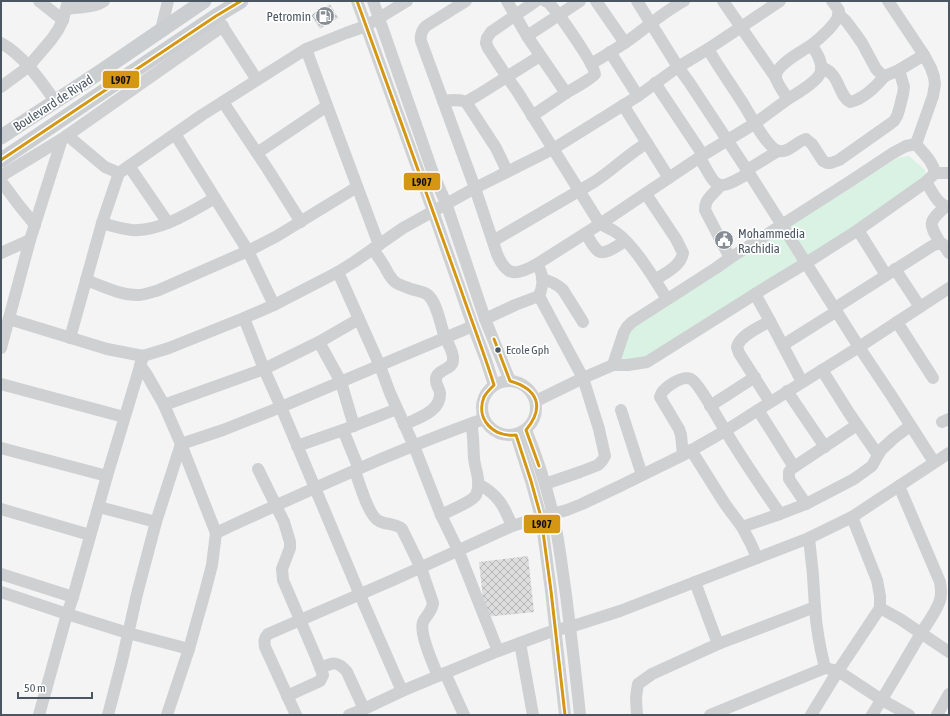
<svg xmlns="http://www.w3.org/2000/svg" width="950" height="716" font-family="'Asap Condensed',sans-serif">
	<defs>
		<pattern id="building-cross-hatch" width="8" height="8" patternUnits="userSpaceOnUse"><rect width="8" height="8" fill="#ddddde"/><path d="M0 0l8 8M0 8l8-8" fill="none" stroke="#b5b6b7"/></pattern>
	</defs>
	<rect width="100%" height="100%" fill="#f4f4f4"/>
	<polygon fill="#d9f2e3" points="909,156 925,170 927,182 643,367 616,366 629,328 897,158"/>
	<g fill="url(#building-cross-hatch)">
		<polygon points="330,4 338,18 320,29 311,15"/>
		<polygon points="528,556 534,612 485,617 479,562"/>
	</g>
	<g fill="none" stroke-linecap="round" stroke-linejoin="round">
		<g stroke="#ced0d2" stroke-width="12">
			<polyline points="39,1 63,20"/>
			<polyline points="357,1 412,153 433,211 473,326 486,360 494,385"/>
			<polyline points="373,1 434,176 446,203 485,319 510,381"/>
			<path d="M466 1 426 26C422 30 420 35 421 41L475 188 497 254C507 277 516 276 537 264"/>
			<polyline points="507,1 527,36"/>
			<path d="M536 1 491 32 487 38 486 43 488 48 507 77 517 91 600 224C606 227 612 229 617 233 635 246 655 280 667 299"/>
			<polyline points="545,1 549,3 559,15 580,1"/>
			<polyline points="596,1 625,43"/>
			<polyline points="637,1 678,67 689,82 749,173 859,347 893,398 934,462"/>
			<polyline points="723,1 776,78"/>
			<polyline points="888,1 924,55 931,68 934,77 935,84 933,96 916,144"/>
			<path d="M67 9C78 7 94 8 104 1"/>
			<polyline points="838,14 846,21 855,33 862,43 876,69 883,76 885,76 899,70 924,55"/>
			<path d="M559 15C564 22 597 68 595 74 593 78 571 90 566 93L527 36Z"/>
			<polyline points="219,21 257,80 306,49 346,33 366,26 407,1"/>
			<polyline points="161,30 168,1"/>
			<path d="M1 43C24 56 40 80 55 101"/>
			<polyline points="306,49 379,245"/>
			<path d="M708 49C719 68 732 86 744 105 750 115 768 149 779 151 789 153 797 141 806 139L812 144 823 161 827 163H831L839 160 890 124 894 121 897 116 899 110 903 94 904 87 899 70"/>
			<polyline points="610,52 638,96"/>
			<path d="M591 64C602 57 615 50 626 42 645 29 663 12 684 1"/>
			<path d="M821 67C841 74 837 94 850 102 864 99 876 86 885 76"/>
			<polyline points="655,83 703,155"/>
			<polyline points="1,87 28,67 51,40 58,30 63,20 68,1"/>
			<path d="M788 99C796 94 819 81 821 71 823 62 816 52 812 45"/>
			<path d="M443 101C451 100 459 99 466 102"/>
			<polyline points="223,102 267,168 301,222"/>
			<polyline points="623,105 669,178"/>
			<polyline points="532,116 566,93"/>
			<polyline points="175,134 248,251 274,305"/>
			<polyline points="67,135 105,167 119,173"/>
			<path d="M916 144C923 153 933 161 935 173"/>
			<polyline points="257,153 327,106"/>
			<path d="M700 158C718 190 716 192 749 173"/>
			<polyline points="129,166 168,223"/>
			<polyline points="747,170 778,151"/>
			<polyline points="507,171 496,148 466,102 478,95 540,56"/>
			<polyline points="1,176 62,139 223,26"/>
			<polyline points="1,181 18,204 35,225"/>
			<path d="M926 182C932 191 938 206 949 207"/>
			<path d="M720 186C713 195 705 198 705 210L730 258"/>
			<path d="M646 194 676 239 683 253C681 266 665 273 655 280"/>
			<path d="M102 223C112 226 122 229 132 230 160 232 191 212 215 198"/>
			<polyline points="858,230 886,275"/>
			<path d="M586 233C589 239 592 245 597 250 604 257 618 245 625 241"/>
			<path d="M493 241 594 182C613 170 628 154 647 143"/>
			<path d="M941 244C929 224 927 223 945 207"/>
			<path d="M373 249C376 254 380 259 383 264 387 270 389 277 395 282 399 285 406 287 411 289 417 291 424 291 428 295 438 304 440 325 445 337 448 344 454 352 453 360 453 370 437 369 436 379 435 384 440 389 440 393 441 412 417 418 404 425"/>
			<polyline points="1,253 30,240"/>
			<polyline points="895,269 920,307"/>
			<polyline points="338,272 380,366 390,393 414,446 441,515 458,550 498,651"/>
			<path d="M542 279C551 281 557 284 563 290L583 322"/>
			<path d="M86 280C102 286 120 295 138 295 145 295 152 292 159 290L248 251 277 236 357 187"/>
			<polyline points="755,294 770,321 802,382"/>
			<path d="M539 296C544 283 544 276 537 264L600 224 703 155 754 124 788 99C785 94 777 84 776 78 774 66 801 52 810 46 818 40 840 22 839 11 838 8 834 4 832 1"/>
			<polyline points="835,308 932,246 937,244 943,244 949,253"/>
			<polyline points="244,318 264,369 281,407 360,595 402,691"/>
			<polyline points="9,319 107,349 143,356 169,348 244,318 274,305 338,272 354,262 403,228 475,188 553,149 638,96 678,67 708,49 780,1"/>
			<polyline points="485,319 515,305 539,296 583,378 599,429 605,456 602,461 598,465 580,472 545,484"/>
			<path d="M770 321C760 327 740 335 737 347L739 353 770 402"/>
			<polyline points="897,322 933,378"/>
			<polyline points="70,338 102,223 119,173 202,115 257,80"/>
			<polyline points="319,342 341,382 354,426"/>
			<polyline points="783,345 837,311"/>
			<polyline points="1,348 30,240 62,139"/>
			<polyline points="140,365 147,375 164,405 181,444 216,533 212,565 205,592 189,649 167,715"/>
			<polyline points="613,365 624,332 627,327 632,322 716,268 730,258 849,182 893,153 906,146 916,144"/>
			<polyline points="822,370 849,413 878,455"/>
			<circle cx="509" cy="408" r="27"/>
			<polyline points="1,384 124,417"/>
			<polyline points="787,391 825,447"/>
			<polyline points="536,401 583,378 613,365 628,365 647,362 763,289 806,263 858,230 926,182 935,173 949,173"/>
			<polyline points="164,405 264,369 319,342 359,319"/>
			<polyline points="710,406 755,377"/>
			<polyline points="621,410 642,475"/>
			<polyline points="758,410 794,467"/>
			<polyline points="942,422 949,419"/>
			<polyline points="343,430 359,469"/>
			<path d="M526 430C537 457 546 485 553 514 559 540 562 568 566 595 571 635 576 675 580 715"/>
			<polyline points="516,435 531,481 541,517 551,591 565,715"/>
			<polyline points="297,446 343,430 397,409"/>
			<polyline points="1,448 107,476"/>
			<polyline points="691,450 725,504 742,527 751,544 757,558"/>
			<path d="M683 455 681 435 679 429 660 397C662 388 682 375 691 379 699 383 719 421 725 430 742 459 761 486 780 514"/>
			<polyline points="258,469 284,522 290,542 290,548 282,569 283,580 316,657 323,675 320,681 287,696"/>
			<path d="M355 471C359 482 369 517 379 521 386 525 396 523 402 529L421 568 433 603C432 612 426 615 423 622 419 633 433 664 438 676"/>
			<path d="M478 484C498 494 504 506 512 526"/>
			<polyline points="806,504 789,479 789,472 791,469 857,425"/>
			<polyline points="99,507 156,522"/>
			<polyline points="1,509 90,535"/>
			<path d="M441 515C449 511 473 501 476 495 482 483 475 470 474 458 473 446 474 435 471 424"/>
			<polyline points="742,527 780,514 806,504 854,479 872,466 878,455 882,449 894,438 910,426"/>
			<path d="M216 533C271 507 326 483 381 459 415 445 449 431 484 419"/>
			<path d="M809 538C812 561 814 584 815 607 816 627 820 648 825 668"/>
			<polyline points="1,574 73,597"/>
			<polyline points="695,582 718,644"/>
			<polyline points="1,592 67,614 128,633 189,649"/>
			<polyline points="880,608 900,619 949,652"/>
			<polyline points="520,643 533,715"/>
			<path d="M321 668C333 662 338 661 347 672L364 709"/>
			<polyline points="445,673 464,715"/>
			<polyline points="39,715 67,614 73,597 107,476 142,360"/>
			<polyline points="108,715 122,661 137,594 156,522 181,444 223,430 281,407 473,326"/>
			<path d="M296 715 265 647C264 641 264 638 268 634L393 580 512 526 541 517 567 510 582 504 620 486 683 455 725 431 758 410 859 347 949 288"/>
			<polyline points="349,715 364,709 402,691 498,651 555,630 570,627 620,611 809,538 852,517 949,453"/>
			<polyline points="637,715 636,698 637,690 638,684 652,674 718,644 815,607"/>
			<polyline points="710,715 825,668 838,671 882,700 909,715"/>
			<polyline points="811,715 838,671 880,608 880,596 877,580 852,517"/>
			<path d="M872 715C889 689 904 662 920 635 927 623 936 613 940 600 942 594 941 588 940 582L899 486"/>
			<polyline points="937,715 949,694"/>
		</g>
		<g stroke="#caced1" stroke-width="15">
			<polyline points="1,137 100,72 204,1"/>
			<polyline points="1,160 216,16 241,1"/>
		</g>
		<defs>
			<g id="bus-1">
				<path d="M357 1C392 97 427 194 461 290 472 322 484 353 494 385 490 389 486 393 484 397 475 419 494 438 516 435L531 481 541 517 551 591 565 715"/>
				<polyline points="1,160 216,16 241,1"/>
				<path d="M494 339 510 381C538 389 545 407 526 430L539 466"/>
			</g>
		</defs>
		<use href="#bus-1" stroke="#fff" stroke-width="6"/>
		<use href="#bus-1" stroke="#d49613" stroke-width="3"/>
	</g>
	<defs>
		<symbol id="fuel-disc" viewBox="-11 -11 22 22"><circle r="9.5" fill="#868d94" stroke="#fff"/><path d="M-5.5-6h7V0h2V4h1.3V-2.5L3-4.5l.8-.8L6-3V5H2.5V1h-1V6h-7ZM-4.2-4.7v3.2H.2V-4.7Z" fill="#fff"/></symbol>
		<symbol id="civic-disc" viewBox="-11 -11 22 22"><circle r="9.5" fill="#868d94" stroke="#fff"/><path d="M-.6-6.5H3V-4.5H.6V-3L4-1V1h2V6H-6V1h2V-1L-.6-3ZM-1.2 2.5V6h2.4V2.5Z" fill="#fff"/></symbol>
	</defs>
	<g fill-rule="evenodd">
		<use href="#fuel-disc" x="314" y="5" width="22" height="22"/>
		<use href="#civic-disc" x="713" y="229" width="22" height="22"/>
	</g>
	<circle fill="#4a5661" stroke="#fff" stroke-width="1.5" cx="498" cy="350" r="3.5"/>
	<g text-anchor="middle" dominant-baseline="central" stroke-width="3.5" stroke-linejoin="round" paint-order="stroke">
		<g font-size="12" fill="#4a5661" stroke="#fff" text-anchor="start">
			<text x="506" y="350">Ecole Gph</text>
		</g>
		<g font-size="13" fill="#4a5661" stroke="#fff" text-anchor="end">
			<text x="311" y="16">Petromin</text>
			<text x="738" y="233" text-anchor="start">Mohammedia<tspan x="738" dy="15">Rachidia</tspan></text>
		</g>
		<g font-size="13" fill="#4a5661" stroke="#fff">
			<text transform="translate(53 103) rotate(-33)">Boulevard de Riyad</text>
		</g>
	</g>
	<g stroke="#fff" stroke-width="1.5">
		<rect x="102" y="70" width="38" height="19" rx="4" fill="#d49613"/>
		<rect x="403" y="172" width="38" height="19" rx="4" fill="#d49613"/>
		<rect x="523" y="514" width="38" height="20" rx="4" fill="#d49613"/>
	</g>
	<g font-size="11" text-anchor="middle" font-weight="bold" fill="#111">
		<text x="121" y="84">L907</text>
		<text x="422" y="186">L907</text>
		<text x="542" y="528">L907</text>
	</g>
	<rect width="950" height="716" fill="none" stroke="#4a5661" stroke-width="4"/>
	<path d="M18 692v6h74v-6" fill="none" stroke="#4a5661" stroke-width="2"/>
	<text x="24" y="692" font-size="12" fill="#4a5661" stroke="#ffffff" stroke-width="3" paint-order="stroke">50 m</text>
</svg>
